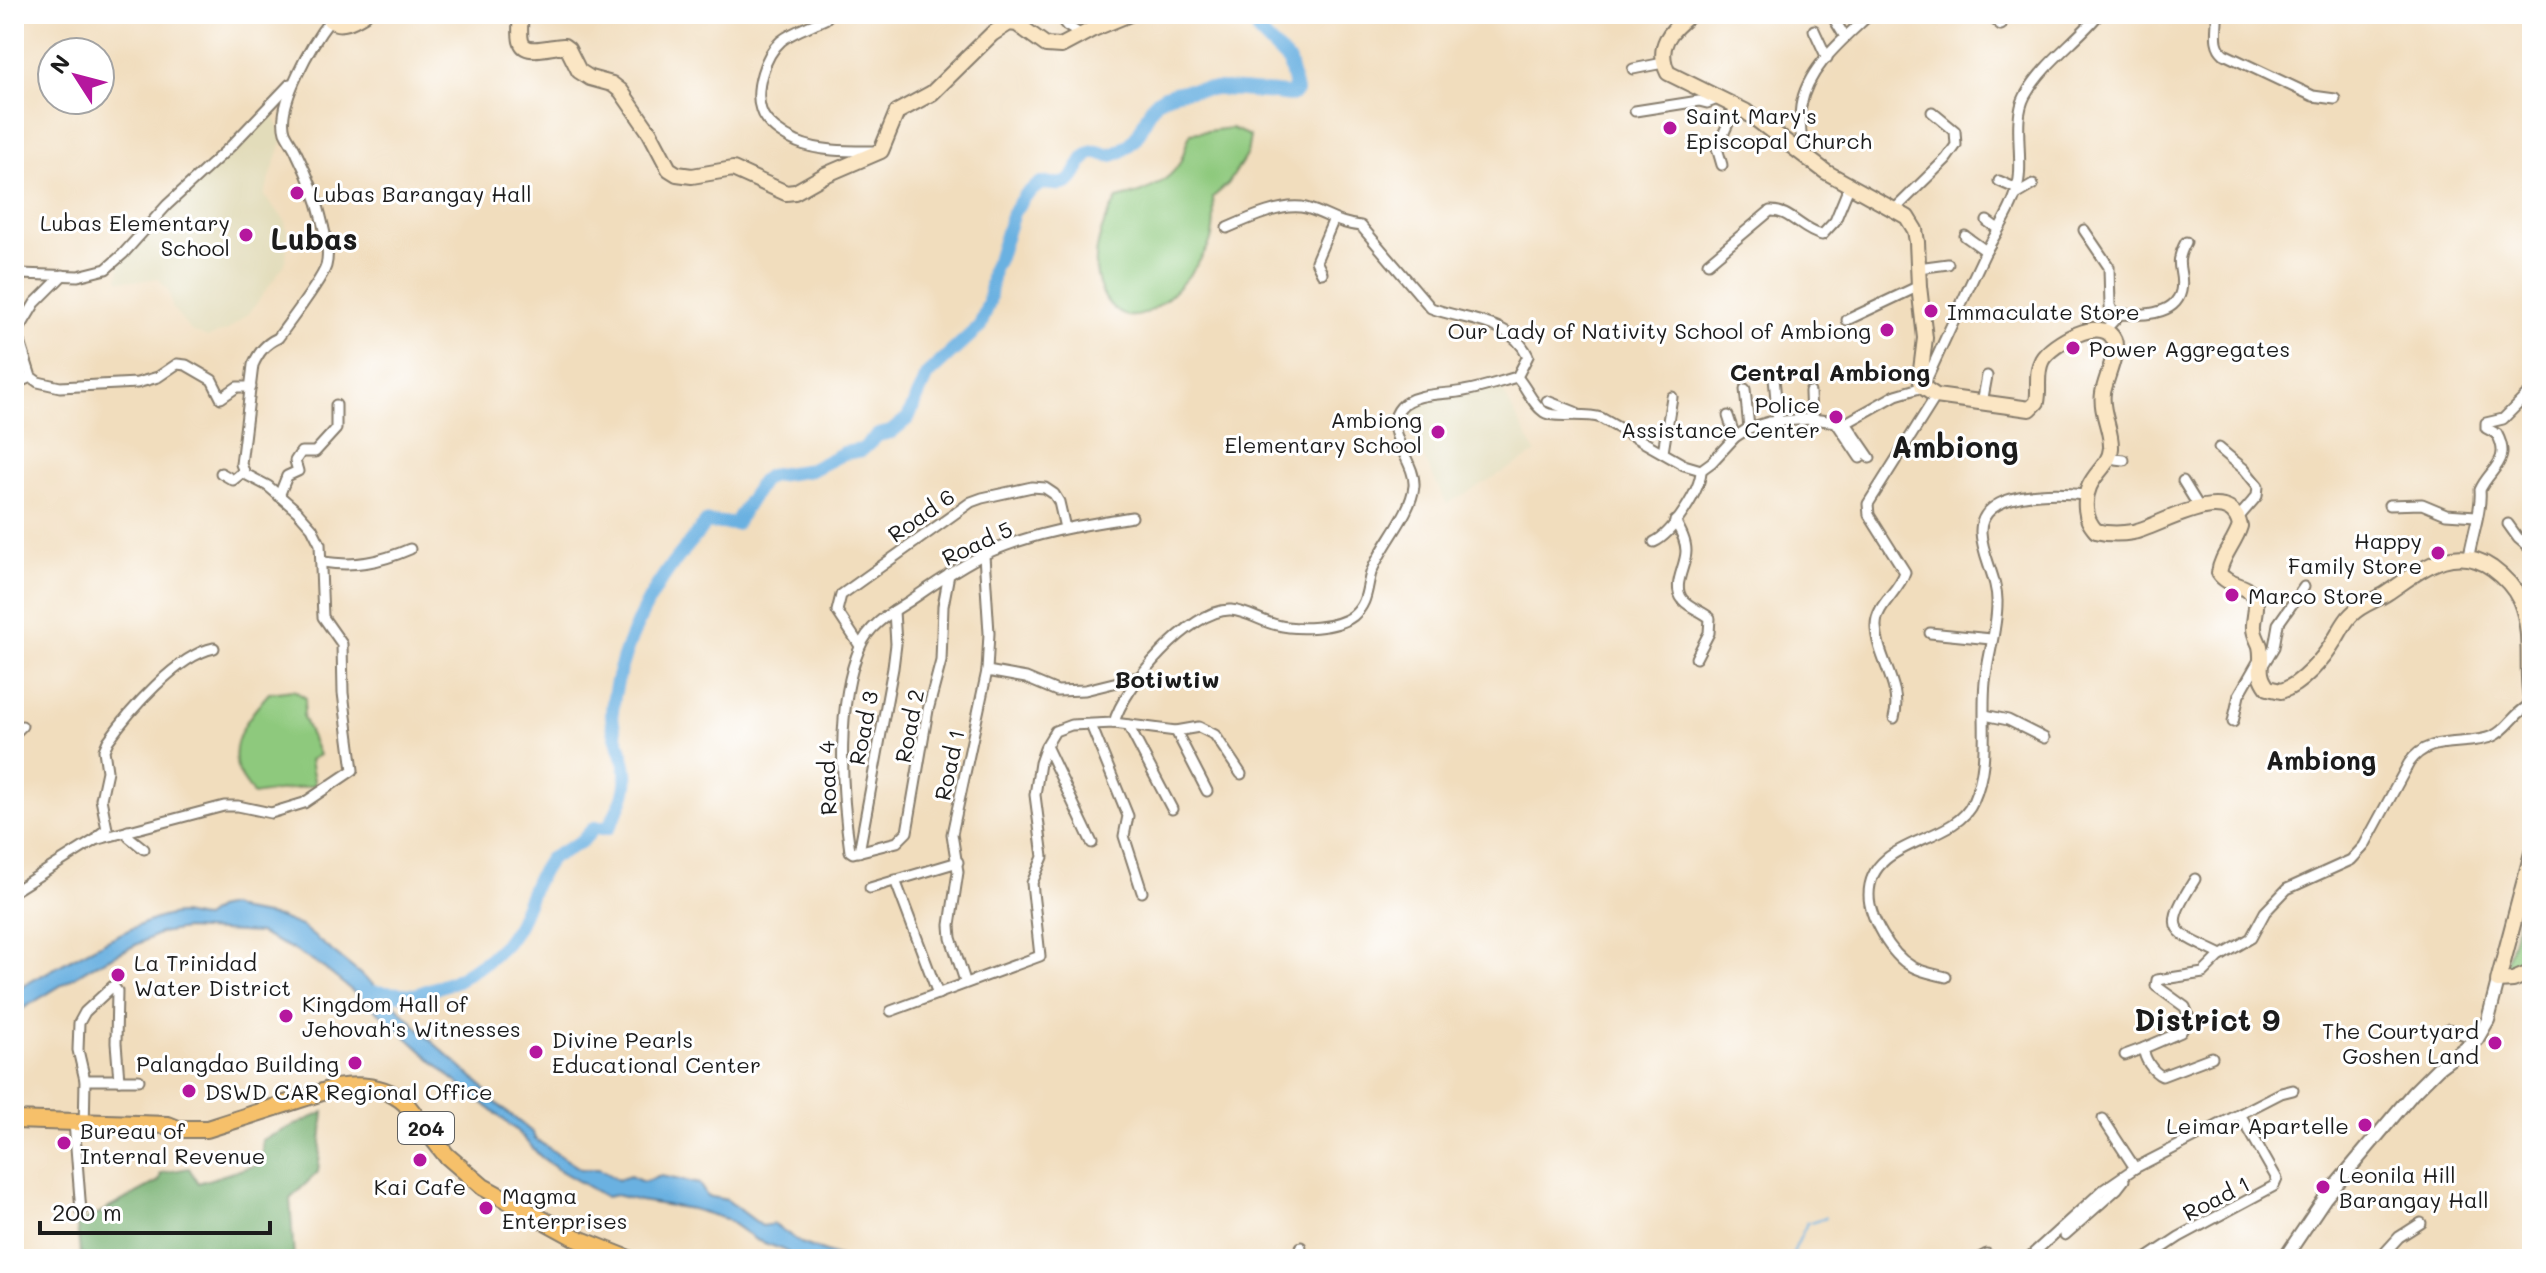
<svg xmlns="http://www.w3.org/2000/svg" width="2546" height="1273" font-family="Mali,sans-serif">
	<rect width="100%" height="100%" fill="#fff"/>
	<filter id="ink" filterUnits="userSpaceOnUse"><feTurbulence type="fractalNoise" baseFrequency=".0125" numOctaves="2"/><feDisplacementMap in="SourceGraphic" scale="16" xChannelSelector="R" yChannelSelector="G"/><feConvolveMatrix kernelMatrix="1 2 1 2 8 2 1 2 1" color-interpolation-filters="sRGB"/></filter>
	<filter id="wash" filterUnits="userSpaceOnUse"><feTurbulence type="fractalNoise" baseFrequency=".006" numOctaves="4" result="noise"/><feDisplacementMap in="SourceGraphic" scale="32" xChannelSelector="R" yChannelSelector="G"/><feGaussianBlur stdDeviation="1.8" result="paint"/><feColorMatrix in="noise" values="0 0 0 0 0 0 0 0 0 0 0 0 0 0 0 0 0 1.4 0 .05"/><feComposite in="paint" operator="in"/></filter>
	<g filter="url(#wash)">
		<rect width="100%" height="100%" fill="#f1ddbd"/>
		<g fill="#e2dcba">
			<polygon points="272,111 283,139 264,196 285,220 288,240 285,264 251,311 228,330 208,337 191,331 173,309 168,290 158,278 139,281 118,280 121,260 186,191"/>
			<polygon points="1499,385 1536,453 1447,504 1400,411 1420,398"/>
		</g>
		<g fill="#8ec97d" stroke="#55724c" stroke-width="2">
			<path d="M1231 128 1250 136 1247 154 1228 184 1213 197C1214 210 1215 227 1211 240 1202 264 1157 321 1128 316 1116 314 1107 303 1102 292 1088 261 1100 227 1117 199 1141 194 1166 185 1179 164 1185 154 1185 143 1191 133Z"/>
			<path d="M293 690 306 698 303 717 319 755 310 760 315 785 253 795C249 786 239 777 237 767 229 739 252 712 269 693Z"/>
			<polygon points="2532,868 2532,968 2522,970 2505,967"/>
		</g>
		<polygon fill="#72ad6c" stroke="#476444" stroke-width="2" points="324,1112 318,1172 290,1199 294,1259 88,1259 80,1252 77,1225 159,1181 161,1173 189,1168 198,1183 262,1163 262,1140"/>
		<path fill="#6bb1e1" stroke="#44667e" stroke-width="2" d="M230 906 242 911 278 917 301 926 386 995 427 1037 482 1086 490 1098 533 1133 535 1139 581 1169H599L618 1180 630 1176 643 1182 661 1176 699 1184 707 1196 727 1200 762 1226 774 1224 801 1243 845 1259H796L784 1250 756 1240 726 1219 692 1209 639 1201 616 1195 606 1197 557 1169 540 1156 516 1130 449 1076 387 1019 325 969 292 949 259 933 185 929 160 933 93 966 14 1014V991C46 973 146 914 179 914 187 914 196 918 204 918L216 909Z"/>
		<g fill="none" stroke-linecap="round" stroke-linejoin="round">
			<polyline stroke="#6bb1e1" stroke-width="2" points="1790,1259 1807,1223 1826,1217"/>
			<path stroke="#6bb1e1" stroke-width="14" d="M369 992 415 995 455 981 487 961 505 944 517 927 536 881 550 859 582 841 594 828H608C618 810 629 792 626 771 624 751 611 733 612 712 616 665 641 607 668 570 680 554 694 539 706 522L735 524 762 481 769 476 811 470 844 453 862 450 878 435 891 432 908 418 927 375 980 326 989 302 993 269 999 257 1013 213 1024 196 1041 183C1049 183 1059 186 1066 183 1079 177 1080 154 1094 152 1096 151 1104 154 1106 155 1116 157 1125 148 1132 142 1146 129 1145 107 1163 97 1192 82 1261 92 1293 95L1296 91 1289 62 1259 32V14"/>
		</g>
	</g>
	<g filter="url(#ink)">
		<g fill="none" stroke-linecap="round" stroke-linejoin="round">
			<defs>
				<g id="minor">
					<path d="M830 14 825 19C811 26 793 31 781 41 765 55 754 89 761 110 765 124 784 136 797 142 820 152 851 151 876 151"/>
					<polyline points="1057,14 1067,26 1082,35"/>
					<polyline points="1831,14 1845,37"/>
					<polyline points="1988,14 2001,25"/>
					<path d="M2217 14C2218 28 2212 44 2224 54L2313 96 2335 99"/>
					<polyline points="1814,30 1827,58"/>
					<polyline points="1633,69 1663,63"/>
					<polyline points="1635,111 1699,101 1707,103 1720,98"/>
					<path d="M1804 157C1802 139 1798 123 1801 106 1807 68 1844 39 1870 14"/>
					<polyline points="1722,165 1717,148 1736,106"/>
					<polyline points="1999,181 2017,189"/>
					<polyline points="2016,195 2033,185"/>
					<polyline points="1895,209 1946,159 1956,145 1955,131 1932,112"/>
					<polyline points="1987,221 1998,229"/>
					<polyline points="2084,230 2109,267 2110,306 2116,317"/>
					<polyline points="1965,236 1986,251"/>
					<path d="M1708 263 1770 211C1789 209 1802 231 1822 235L1835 221 1849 187"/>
					<polyline points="1918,268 1948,264"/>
					<polyline points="1322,273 1316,261 1333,221"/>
					<polyline points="14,277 20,274 78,276 106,269 123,254 167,205 231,146 290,84"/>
					<polyline points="1847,320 1919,286"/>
					<path d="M2105 330 2120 314C2138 315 2175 317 2181 291 2185 270 2172 267 2186 242"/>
					<polyline points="14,335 21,345 31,377 38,382 60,387 137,383 158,377 177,364 186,365 212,380 221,398 237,387 251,387"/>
					<polyline points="14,338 35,303 63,275"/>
					<path d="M1517 377C1527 388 1532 404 1544 412 1555 419 1583 412 1601 418L1684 465 1701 470 1712 462 1735 437 1749 428 1769 422 1811 419 1846 423 1896 395 1923 387C1944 342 1964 297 1985 253 1995 234 2010 214 2016 193 2026 163 2011 122 2025 96 2043 63 2076 42 2099 14"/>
					<polyline points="1774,378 1778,421"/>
					<polyline points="14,384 31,377"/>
					<polyline points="1745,389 1749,428"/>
					<polyline points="1810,392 1811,419"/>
					<polyline points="1547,401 1575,412"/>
					<polyline points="1982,403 1987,376"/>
					<polyline points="1728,416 1735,437"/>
					<polyline points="1836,422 1860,458"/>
					<polyline points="1846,423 1870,458"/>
					<polyline points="2219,448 2244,469 2258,486 2257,496 2238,518"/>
					<polyline points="1663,452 1672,397"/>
					<polyline points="2108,458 2124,460"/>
					<polyline points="221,473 233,480 244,471"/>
					<polyline points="2183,481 2199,507"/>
					<polyline points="279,496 287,476 298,471 295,461 301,452 315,452 336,429 336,405"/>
					<polyline points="2389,505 2422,504 2446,514 2476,516"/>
					<path d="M1675 521C1680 530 1686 540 1686 551 1686 567 1671 586 1683 600 1690 608 1702 611 1710 618L1709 633 1696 658"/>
					<polyline points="2508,524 2518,538 2532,550"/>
					<path d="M1654 542C1672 534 1701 490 1701 470"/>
					<path d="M2469 556C2472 536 2482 509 2480 490 2490 468 2512 462 2497 434L2486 428V423L2503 419 2526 396"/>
					<path d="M323 562C355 567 380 562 410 549"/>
					<path d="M949 574 943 606 941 661 928 710 907 832 897 842 853 853 850 851C841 790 836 704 860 647 869 625 889 614 908 602 933 585 958 567 985 554 1031 533 1082 525 1132 517"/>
					<polyline points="1930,633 1991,639"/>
					<polyline points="860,646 837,611 841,595 971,502 982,498 1032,487 1045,488 1054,494 1059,502 1065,528"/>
					<polyline points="2262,667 2274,647 2278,624 2304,587"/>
					<polyline points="987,671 1026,678 1057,691 1085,690 1138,677"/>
					<polyline points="1985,715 2008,720 2044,738"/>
					<path d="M1894 718C1903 686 1877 659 1876 627 1875 605 1899 592 1905 572L1869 515 1868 504 1936 396"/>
					<polyline points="2233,722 2239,695 2259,660"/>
					<path d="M1114 723C1123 687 1191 608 1231 610 1247 611 1262 622 1277 625 1297 630 1336 629 1353 616 1368 603 1366 590 1371 573 1381 545 1411 515 1414 486 1416 461 1380 430 1401 407 1414 392 1446 395 1464 391 1482 388 1499 382 1517 377L1528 356C1510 318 1464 321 1431 308L1361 226C1338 224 1327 214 1306 208 1284 202 1247 219 1227 228"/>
					<polyline points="1091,725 1128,816 1124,836 1142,892"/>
					<polyline points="1128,725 1172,809"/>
					<polyline points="1176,731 1207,791"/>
					<polyline points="14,734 22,726"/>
					<polyline points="1046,746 1092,843"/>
					<polyline points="128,831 129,837 144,849"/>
					<path d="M99 835 107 829 101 799 107 771 104 750 108 741C129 711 178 655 214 648"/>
					<polyline points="859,852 893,668 896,644 894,611"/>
					<path d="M2195 879C2162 931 2170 930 2222 955"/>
					<polyline points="895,880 938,994"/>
					<polyline points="870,888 958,862"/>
					<path d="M14 891 95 840 224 806H238L271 813 304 803 353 770 343 693 342 644 323 617 320 544 312 528 297 511 268 486 245 474 241 464 253 365C259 352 265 344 278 338 288 324 322 280 326 266 330 251 325 233 321 217 316 195 307 174 297 154 294 146 288 139 285 132 276 104 313 42 330 20"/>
					<path d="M1946 977C1934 974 1921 972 1911 966 1891 955 1869 917 1869 895 1869 837 1955 845 1973 802 1991 762 1981 722 1985 682 1988 656 1997 629 1997 603 1998 579 1982 556 1981 532 1980 489 2058 492 2085 495"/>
					<polyline points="965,981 951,938 950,925 958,872 952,834 987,671 989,633 984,555"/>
					<polyline points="891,1011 1040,956 1032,883 1043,857 1035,795 1040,763 1046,746 1055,731 1071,725 1114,723 1176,731 1199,727 1215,735 1241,774"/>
					<polyline points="2448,1029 2477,1039"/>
					<polyline points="2125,1055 2144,1048"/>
					<path d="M2212 1057 2162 1076C2153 1072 2143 1058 2144 1048L2181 1032 2189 1017 2185 1007 2156 986 2157 980 2203 973 2219 957 2251 938 2265 912 2287 889 2351 860 2364 846 2409 763C2429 733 2465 748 2493 736 2509 729 2514 712 2532 704"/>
					<polyline points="85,1080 139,1080"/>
					<polyline points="2103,1119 2135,1168"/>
					<polyline points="74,1122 81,1212"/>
					<polyline points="84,1131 85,1080 78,1050 79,1023 85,1012 113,986 117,991 116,1043 119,1080"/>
					<polyline points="2065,1235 2117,1189 2124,1180"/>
					<polyline points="583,1259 589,1244"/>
					<polyline points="1297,1259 1301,1247"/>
					<polyline points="1977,1259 1987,1254"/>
					<polyline points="2027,1259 2103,1190 2135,1168 2281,1093 2293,1090"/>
					<polyline points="2146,1259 2179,1237 2274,1186 2277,1179 2240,1114"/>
					<polyline points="2379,1259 2399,1237 2421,1223"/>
				</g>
				<polyline id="tertiary" points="2284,1259 2325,1198 2413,1093 2438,1068 2477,1039 2488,1020 2498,981"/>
				<g id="secondary">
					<path d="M328 14 330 20C341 28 354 20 364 14"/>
					<path d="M520 14C521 23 519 33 521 41 525 57 553 45 564 46L568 49 579 71 590 78 612 84 621 91 650 133 669 169 677 174 692 176 733 169 786 193 795 192 825 175 881 151 897 112 932 93 992 34 1009 23 1017 24 1046 45 1061 46 1091 30 1130 14"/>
					<path d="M1691 14C1670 30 1655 47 1668 73L1745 111 1826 172 1907 217 1915 230 1917 242 1919 286 1925 338 1920 378 1923 387 1936 396 2030 409 2037 402C2040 389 2035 373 2042 360 2051 344 2103 314 2114 340 2119 351 2105 380 2103 393 2100 412 2112 430 2111 448 2109 471 2083 476 2086 509 2087 518 2089 523 2096 531 2107 534 2121 534 2133 532 2159 527 2230 480 2240 526 2235 543 2221 556 2219 573 2228 587 2247 583 2254 597 2259 607 2253 618 2254 628 2254 635 2258 640 2260 646 2264 664 2255 671 2268 688L2281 691C2301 685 2324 658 2334 641 2340 632 2344 622 2351 615 2361 604 2375 601 2387 593 2420 571 2453 541 2492 568 2503 576 2514 587 2520 600 2535 635 2524 670 2532 703"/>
					<polyline points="2532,853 2498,981 2513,980 2532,972"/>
				</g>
				<path id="trunk" d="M14 1120 168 1125 178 1129H207L335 1088C360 1084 386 1086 405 1103L446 1155 483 1187 576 1238 629 1259"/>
			</defs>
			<use href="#minor" stroke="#867c6c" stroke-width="13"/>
			<use href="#tertiary" stroke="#867c6c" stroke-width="16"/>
			<use href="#secondary" stroke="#867c6c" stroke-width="18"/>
			<use href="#trunk" stroke="#867c6c" stroke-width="20"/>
			<use href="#minor" stroke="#fff" stroke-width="9"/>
			<use href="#tertiary" stroke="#fff" stroke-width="12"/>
			<use href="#secondary" stroke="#fbe6c4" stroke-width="14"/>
			<use href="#trunk" stroke="#f6c06b" stroke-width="16"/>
		</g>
	</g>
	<g fill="#b5179e" stroke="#fff" stroke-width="3">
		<circle cx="1670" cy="128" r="8"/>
		<circle cx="297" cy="193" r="8"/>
		<circle cx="246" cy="235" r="8"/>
		<circle cx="1931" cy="311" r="8"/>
		<circle cx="1887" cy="330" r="8"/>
		<circle cx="2073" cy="348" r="8"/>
		<circle cx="1836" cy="417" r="8"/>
		<circle cx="1438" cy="432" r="8"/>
		<circle cx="2438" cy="553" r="8"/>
		<circle cx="2232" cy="595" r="8"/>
		<circle cx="118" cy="975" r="8"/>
		<circle cx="286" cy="1016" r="8"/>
		<circle cx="2495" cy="1043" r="8"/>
		<circle cx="536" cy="1052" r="8"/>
		<circle cx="355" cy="1063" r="8"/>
		<circle cx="189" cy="1091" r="8"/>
		<circle cx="2365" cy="1125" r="8"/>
		<circle cx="64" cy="1143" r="8"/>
		<circle cx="420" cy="1160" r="8"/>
		<circle cx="2323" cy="1187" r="8"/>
		<circle cx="486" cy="1208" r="8"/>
	</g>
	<g text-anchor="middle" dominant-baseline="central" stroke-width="6" stroke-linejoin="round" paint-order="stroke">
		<rect fill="#fff" stroke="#606060" stroke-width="2" x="398" y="1112" width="56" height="32" rx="6"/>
		<g font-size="20" font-weight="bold" fill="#1c1c1c">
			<text x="426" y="1128">204</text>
		</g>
		<g font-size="22" fill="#1c1c1c" stroke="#fff" text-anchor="start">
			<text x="1686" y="115">Saint Mary's<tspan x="1686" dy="25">Episcopal Church</tspan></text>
			<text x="313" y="193">Lubas Barangay Hall</text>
			<text x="230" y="222" text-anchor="end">Lubas Elementary<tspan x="230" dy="25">School</tspan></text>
			<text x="1947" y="311">Immaculate Store</text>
			<text x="1871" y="330" text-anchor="end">Our Lady of Nativity School of Ambiong</text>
			<text x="2089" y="348">Power Aggregates</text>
			<text x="1820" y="404" text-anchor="end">Police<tspan x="1820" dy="25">Assistance Center</tspan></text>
			<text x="1422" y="419" text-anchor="end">Ambiong<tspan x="1422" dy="25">Elementary School</tspan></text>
			<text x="2422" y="540" text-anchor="end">Happy<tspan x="2422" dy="25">Family Store</tspan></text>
			<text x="2248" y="595">Marco Store</text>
			<text x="134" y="962">La Trinidad<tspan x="134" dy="25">Water District</tspan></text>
			<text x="302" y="1003">Kingdom Hall of<tspan x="302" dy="25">Jehovah's Witnesses</tspan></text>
			<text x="2479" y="1030" text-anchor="end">The Courtyard<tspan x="2479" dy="25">Goshen Land</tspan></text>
			<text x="552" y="1039">Divine Pearls<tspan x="552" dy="25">Educational Center</tspan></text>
			<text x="339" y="1063" text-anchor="end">Palangdao Building</text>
			<text x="205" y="1091">DSWD CAR Regional Office</text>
			<text x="2349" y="1125" text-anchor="end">Leimar Apartelle</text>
			<text x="80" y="1130">Bureau of<tspan x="80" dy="25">Internal Revenue</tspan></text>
			<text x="2339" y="1174">Leonila Hill<tspan x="2339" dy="25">Barangay Hall</tspan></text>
			<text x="420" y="1186" text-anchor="middle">Kai Cafe</text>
			<text x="502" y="1195">Magma<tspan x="502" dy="25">Enterprises</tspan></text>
		</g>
		<g font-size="22" fill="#1c1c1c" stroke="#fff">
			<text transform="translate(921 515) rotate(-35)">Road 6</text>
			<text transform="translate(977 543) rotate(-25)">Road 5</text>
			<text transform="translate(909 726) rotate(-79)">Road 2</text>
			<text transform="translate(863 728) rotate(-79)">Road 3</text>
			<text transform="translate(949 765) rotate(-78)">Road 1</text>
			<text transform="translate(827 778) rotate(-92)">Road 4</text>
			<text transform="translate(2216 1198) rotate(-27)">Road 1</text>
		</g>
		<g font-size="24" font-weight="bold" fill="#1c1c1c" stroke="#fff">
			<text x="1830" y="371">Central Ambiong</text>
			<text x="1167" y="678">Botiwtiw</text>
		</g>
		<g font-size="26" font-weight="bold" fill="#1c1c1c" stroke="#fff">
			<text x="2321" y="760">Ambiong</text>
		</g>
		<g font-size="30" font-weight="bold" fill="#1c1c1c" stroke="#fff">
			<text x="314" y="238">Lubas</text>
			<text x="1955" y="446">Ambiong</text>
			<text x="2207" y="1019">District 9</text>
		</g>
	</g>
	<rect width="2546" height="1273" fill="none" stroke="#fff" stroke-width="48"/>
	<g transform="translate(76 76) rotate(306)"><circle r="38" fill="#ffffff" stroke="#a4a4a4" stroke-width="2"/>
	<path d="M0-6L14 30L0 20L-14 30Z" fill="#b5179e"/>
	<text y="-12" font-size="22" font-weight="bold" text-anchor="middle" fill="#1c1c1c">N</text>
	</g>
	<path d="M40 1221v12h230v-12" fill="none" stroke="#1c1c1c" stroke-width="4"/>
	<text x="52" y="1221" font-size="24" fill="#1c1c1c" stroke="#ffffff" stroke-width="6" paint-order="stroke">200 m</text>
</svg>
